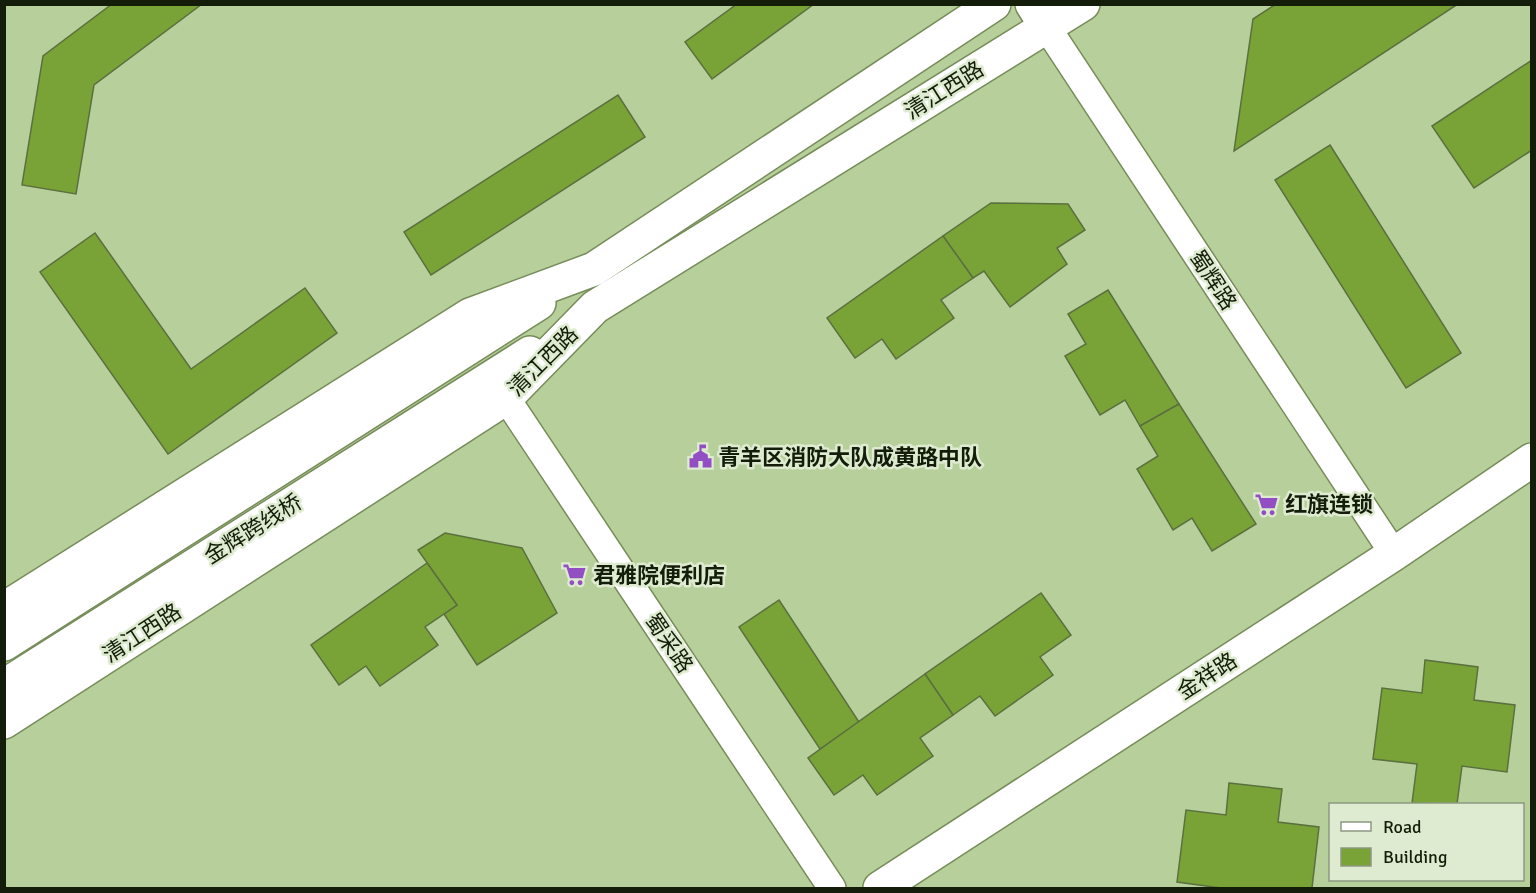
<svg xmlns="http://www.w3.org/2000/svg" width="1536" height="893" font-family="Signika,'Noto Sans SC',sans-serif">
	<rect width="100%" height="100%" fill="#b7cf9a"/>
	<g fill="#79a337" stroke="#5b703f" stroke-width="1.5">
		<polygon points="112,4 202,4 94,85 76,194 22,185 43,56"/>
		<polygon points="737,4 814,4 712,79 685,42"/>
		<polygon points="1276,4 1458,4 1234,151 1253,19"/>
		<polygon points="1532,60 1532,150 1474,188 1432,126"/>
		<polygon points="618,95 645,137 431,275 404,232"/>
		<polygon points="1330,145 1461,353 1406,388 1275,180"/>
		<polygon points="991,203 1068,204 1085,230 1057,248 1067,264 1010,307 984,271 973,278 943,236"/>
		<polygon points="95,233 191,369 305,288 337,333 168,454 40,272"/>
		<polygon points="943,236 973,278 941,300 954,318 896,359 882,339 855,358 827,318"/>
		<polygon points="1108,290 1179,404 1140,426 1125,400 1100,415 1065,356 1086,344 1068,314"/>
		<polygon points="1179,404 1256,524 1212,551 1192,518 1173,530 1137,469 1158,456 1140,426"/>
		<polygon points="445,533 522,548 557,613 477,665 444,614 457,605 418,550"/>
		<polygon points="427,563 457,605 425,627 438,645 380,686 366,666 339,685 311,645"/>
		<polygon points="1041,593 1071,635 1040,657 1053,675 995,716 980,696 953,715 925,674"/>
		<polygon points="779,600 859,722 820,749 739,627"/>
		<polygon points="1425,660 1478,667 1474,700 1515,705 1507,772 1462,766 1457,804 1412,803 1417,764 1373,759 1382,688 1422,693"/>
		<polygon points="925,674 953,715 920,738 933,756 877,795 863,775 834,795 808,758"/>
		<polygon points="1229,783 1282,789 1278,822 1319,827 1312,888 1221,888 1177,882 1186,810 1226,815"/>
	</g>
	<g fill="none" stroke-linecap="round" stroke-linejoin="round">
		<defs>
			<g id="street">
				<polyline points="1046,26 1394,554"/>
				<polyline points="506,398 832,888"/>
			</g>
			<g id="secondary">
				<polyline points="1032,4 1046,26"/>
				<polyline points="880,888 1394,554 1532,460"/>
			</g>
			<g id="primary">
				<polyline points="4,609 470,315 594,269 994,4"/>
				<polyline points="4,644 539,303"/>
				<polyline points="4,686 530,353"/>
				<polyline points="4,722 506,398 595,307 1083,4"/>
			</g>
		</defs>
		<use href="#street" stroke="#768c5a" stroke-width="30"/>
		<use href="#secondary" stroke="#768c5a" stroke-width="36"/>
		<use href="#primary" stroke="#768c5a" stroke-width="36"/>
		<use href="#street" stroke="#fff" stroke-width="27"/>
		<use href="#secondary" stroke="#fff" stroke-width="33"/>
		<use href="#primary" stroke="#fff" stroke-width="33"/>
	</g>
	<defs>
		<symbol id="civic-bare" viewBox="-9 -9 18 18"><path d="M-.6-6.5H3V-4.5H.6V-3L4-1V1h2V6H-6V1h2V-1L-.6-3ZM-1.2 2.5V6h2.4V2.5Z" fill="#914fc3" stroke="#deebd0" stroke-width="2.5" paint-order="stroke"/></symbol>
		<symbol id="supermarket-bare" viewBox="-9 -9 18 18"><path d="M-6-5.5h2.5l.6 2H6L4.5 2H-2.5L-4.4-4H-6ZM-1.5 3.2a1.3 1.3 0 1 0 .1 0ZM3 3.2a1.3 1.3 0 1 0 .1 0Z" fill="#914fc3" stroke="#deebd0" stroke-width="2.5" paint-order="stroke"/></symbol>
	</defs>
	<g fill-rule="evenodd">
		<use href="#civic-bare" x="684" y="440" width="33" height="33"/>
		<use href="#supermarket-bare" x="1250" y="488" width="33" height="33"/>
		<use href="#supermarket-bare" x="558" y="558" width="33" height="33"/>
	</g>
	<g text-anchor="middle" dominant-baseline="central" stroke-width="5" stroke-linejoin="round" paint-order="stroke">
		<g font-size="22" fill="#141d09" stroke="#deebd0">
			<text transform="translate(944 90) rotate(-32)">清江西路</text>
			<text transform="translate(1213 280) rotate(57)">蜀辉路</text>
			<text transform="translate(543 361) rotate(-45)">清江西路</text>
			<text transform="translate(253 529) rotate(-32)">金辉跨线桥</text>
			<text transform="translate(142 633) rotate(-33)">清江西路</text>
			<text transform="translate(669 643) rotate(56)">蜀采路</text>
			<text transform="translate(1207 676) rotate(-33)">金祥路</text>
		</g>
		<g font-size="22" font-weight="bold" fill="#141d09" stroke="#deebd0" text-anchor="start">
			<text x="718" y="457">青羊区消防大队成黄路中队</text>
			<text x="1285" y="504">红旗连锁</text>
			<text x="593" y="575">君雅院便利店</text>
		</g>
	</g>
	<rect width="1536" height="893" fill="none" stroke="#141d09" stroke-width="12"/>
	<rect x="1329" y="803" width="195" height="78" fill="#deebd0" stroke="#8d9980" stroke-width="1.5"/>
	<rect x="1341" y="822" width="30" height="9" fill="#ffffff" stroke="#8d9980" stroke-width="1.5"/>
	<text x="1383" y="833" font-size="18" fill="#141d09">Road</text>
	<rect x="1341" y="848" width="30" height="18" fill="#79a337" stroke="#8d9980" stroke-width="1.5"/>
	<text x="1383" y="863" font-size="18" fill="#141d09">Building</text>
</svg>
